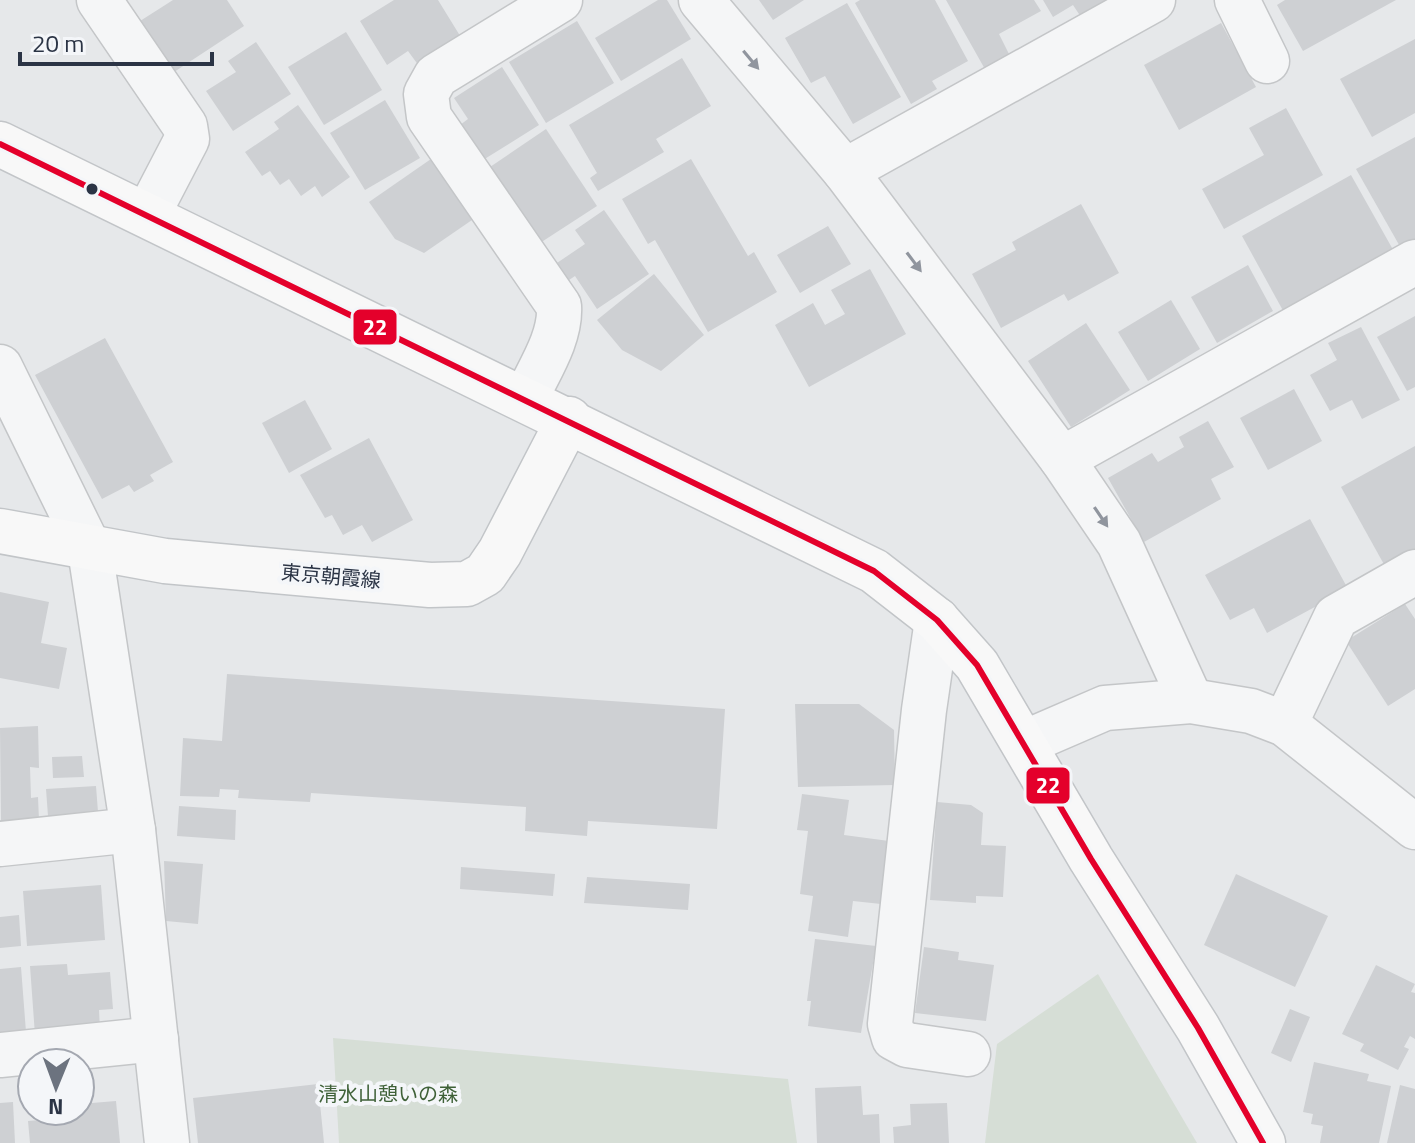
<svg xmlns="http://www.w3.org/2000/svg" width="1415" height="1143" font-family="'Titillium Web','Noto Sans JP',sans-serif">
	<rect width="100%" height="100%" fill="#e6e8ea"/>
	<g fill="#d6ded6">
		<polygon points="1098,974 1197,1143 985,1143 997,1044"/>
		<polygon points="333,1038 788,1079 797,1143 339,1143"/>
	</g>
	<g fill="#ced0d3">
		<polygon points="173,0 227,0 244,26 171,74 137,23"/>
		<polygon points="394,0 438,0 462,39 419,66 408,51 387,65 360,21"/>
		<polygon points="658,0 667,0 691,39 621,81 595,38"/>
		<polygon points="759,0 804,0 773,20"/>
		<polygon points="860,0 935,0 968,61 932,81 937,89 911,104 855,3"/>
		<polygon points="946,0 1034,0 1041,11 999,34 1011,58 986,71"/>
		<polygon points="1043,0 1110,0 1081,17 1073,5 1053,17"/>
		<polygon points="1285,0 1396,0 1303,51 1277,5"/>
		<polygon points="847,3 901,97 853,124 825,76 811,83 785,38"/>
		<polygon points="577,21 614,83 546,123 509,62"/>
		<polygon points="1221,23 1256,87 1179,130 1144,65"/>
		<polygon points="346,32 382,90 324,125 288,67"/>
		<polygon points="1415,39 1415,113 1372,137 1340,79"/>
		<polygon points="256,42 291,94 233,131 206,91 236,72 228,61"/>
		<polygon points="682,58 711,106 656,139 664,152 598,191 590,178 597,173 569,125"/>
		<polygon points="502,67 539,125 483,160 460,125 468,119 454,98"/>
		<polygon points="385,100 420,158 365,190 330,133"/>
		<polygon points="298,105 350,177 322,197 315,186 301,196 289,179 280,185 270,171 262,176 245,152 279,129 274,122"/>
		<polygon points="1286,108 1323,175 1224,229 1202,189 1264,155 1249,128"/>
		<polygon points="546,129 597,206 540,243 490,167"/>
		<polygon points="1415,137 1415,242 1402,250 1356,169"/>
		<polygon points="431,159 472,220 424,253 395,239 369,202"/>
		<polygon points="691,159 748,256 754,252 777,292 708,332 655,240 648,244 622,199"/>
		<polygon points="1351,175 1396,255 1286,316 1242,236"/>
		<polygon points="1081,204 1119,273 1068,301 1064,294 1001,328 972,274 1016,250 1012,242"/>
		<polygon points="604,210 649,274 597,309 575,276 566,282 554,265 585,244 575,230"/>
		<polygon points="828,226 851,264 800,293 777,255"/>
		<polygon points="1248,265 1273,311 1217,343 1191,297"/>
		<polygon points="870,269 906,334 809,387 775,325 813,303 825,325 845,314 831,290"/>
		<polygon points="654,274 704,335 661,371 622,350 597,320"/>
		<polygon points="1171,300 1200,349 1148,381 1118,332"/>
		<polygon points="1415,316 1415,387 1407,391 1377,337"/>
		<polygon points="1086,323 1130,390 1071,427 1028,361"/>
		<polygon points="1361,327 1400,400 1362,419 1352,400 1330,411 1310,375 1337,360 1328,343"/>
		<polygon points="105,338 173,462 150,475 154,481 134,492 129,485 102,499 35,375"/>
		<polygon points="1294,389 1322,441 1268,470 1240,418"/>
		<polygon points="305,400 332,449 289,473 262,423"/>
		<polygon points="1208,421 1234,467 1211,479 1221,499 1144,542 1108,478 1152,453 1158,462 1184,447 1179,437"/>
		<polygon points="369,438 413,520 372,542 362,525 343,535 332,515 325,518 300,475"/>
		<polygon points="1415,446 1415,551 1386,568 1341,487"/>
		<polygon points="1310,519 1348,589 1267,633 1254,608 1230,620 1205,575"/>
		<polygon points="0,592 49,602 41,643 67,648 59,689 0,678"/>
		<polygon points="1405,604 1415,619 1415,689 1388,706 1346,641"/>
		<polygon points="227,674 725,709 717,829 588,821 587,836 525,831 526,807 311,793 310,802 238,798 239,790 220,789 219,797 180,796 183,738 222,741"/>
		<polygon points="795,704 859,704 894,730 895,785 798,787"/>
		<polygon points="38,726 39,768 30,767 31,798 38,797 39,820 1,822 0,728"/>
		<polygon points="82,756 84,777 53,778 52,757"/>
		<polygon points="96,786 98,812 48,816 46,789"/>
		<polygon points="802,794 849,800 844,835 889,841 881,904 853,901 848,937 808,931 813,896 800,894 808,831 797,830"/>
		<polygon points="937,802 971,805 983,813 981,845 1006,846 1003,897 976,896 976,903 930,900"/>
		<polygon points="179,806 236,810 235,840 177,836"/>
		<polygon points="164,861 203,864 198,924 166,921"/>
		<polygon points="461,867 555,874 553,896 460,889"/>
		<polygon points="1236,874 1328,916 1295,987 1204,945"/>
		<polygon points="587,877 690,884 688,910 584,903"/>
		<polygon points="101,885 105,940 27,946 23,891"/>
		<polygon points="19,915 21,946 0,948 0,917"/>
		<polygon points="815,939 876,946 861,1033 808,1026 811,1001 807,1001"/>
		<polygon points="924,947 959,952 958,960 994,965 986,1021 915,1013"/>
		<polygon points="67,964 68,975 110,972 113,1009 99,1010 100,1030 35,1035 30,966"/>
		<polygon points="1376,965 1415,984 1411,992 1415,993 1415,1039 1410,1036 1404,1047 1409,1049 1398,1070 1360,1051 1364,1044 1342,1034"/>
		<polygon points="21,967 26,1032 0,1034 0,969"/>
		<polygon points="1290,1009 1310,1017 1291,1062 1271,1053"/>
		<polygon points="1314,1062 1369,1074 1367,1081 1391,1086 1379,1143 1320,1143 1323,1126 1311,1124 1313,1114 1303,1112"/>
		<polygon points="318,1084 324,1143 198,1143 193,1098"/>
		<polygon points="1400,1085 1415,1089 1415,1143 1387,1143"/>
		<polygon points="861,1086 863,1115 879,1114 880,1143 817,1143 815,1088"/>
		<polygon points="116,1101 120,1143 30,1143 28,1121 53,1119 53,1111 80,1111 80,1104"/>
		<polygon points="13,1102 15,1143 0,1143 0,1103"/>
		<polygon points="947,1103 949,1143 894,1143 893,1127 911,1125 910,1104"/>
	</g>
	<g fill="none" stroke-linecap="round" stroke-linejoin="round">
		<defs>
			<g id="minor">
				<polyline points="99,0 185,126 187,139 148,214"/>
				<polyline points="701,0 845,171 1062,459 1119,543 1191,701"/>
				<polyline points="1237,0 1267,61"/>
				<polyline points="845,171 1153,0"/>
				<polyline points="0,367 90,550 133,830 167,1143"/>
				<path d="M526 398C539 370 561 338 559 306L429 117 426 94 436 76 560 0"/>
				<polyline points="1062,459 1415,262"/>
				<polyline points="937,620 924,710 890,1024 894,1038 907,1045 968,1054"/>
				<polyline points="1285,724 1336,617 1415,572"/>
				<polyline points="1024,743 1105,708 1191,701 1251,711 1285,724 1415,827"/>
				<polyline points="0,844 133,830"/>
				<polyline points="0,1055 156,1039"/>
			</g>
			<g id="major">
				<polyline points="0,144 874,571 937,620 977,665 1091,859 1198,1028 1263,1143"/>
				<polyline points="0,531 165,561 430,585 467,584 485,574 500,552 569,419"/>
			</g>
		</defs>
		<use href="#minor" stroke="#c4c6c8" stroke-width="47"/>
		<use href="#major" stroke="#c2c5c8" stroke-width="47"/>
		<use href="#minor" stroke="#f5f6f7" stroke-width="44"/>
		<use href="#major" stroke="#f8f8f8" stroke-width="44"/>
		<defs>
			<polyline id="bus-1" points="0,144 874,571 937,620 977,665 1091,859 1198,1028 1263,1143"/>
		</defs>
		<use href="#bus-1" stroke="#f4f6f9" stroke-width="12"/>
		<use href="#bus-1" stroke="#e4002b" stroke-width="6"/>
	</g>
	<defs><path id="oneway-solid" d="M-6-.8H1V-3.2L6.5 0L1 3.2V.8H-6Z" transform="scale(2)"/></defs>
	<g fill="#90959e">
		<use href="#oneway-solid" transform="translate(751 60) rotate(50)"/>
		<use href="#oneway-solid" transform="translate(914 262) rotate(53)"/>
		<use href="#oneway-solid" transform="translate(1101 517) rotate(56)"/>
	</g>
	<circle fill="#2b3445" stroke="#f4f6f9" stroke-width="3" cx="92" cy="189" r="7"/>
	<g text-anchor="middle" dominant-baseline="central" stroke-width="8" stroke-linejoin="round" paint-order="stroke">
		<g font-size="20" fill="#2b3445" stroke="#f4f6f9">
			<text transform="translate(331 576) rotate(5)">東京朝霞線</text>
		</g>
		<g font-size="20" fill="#3f6138" stroke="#f4f6f9">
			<text x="388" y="1093">清水山憩いの森</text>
		</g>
	</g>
	<g stroke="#f4f6f9" stroke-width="3">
		<rect x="352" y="308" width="46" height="38" rx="8" fill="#e4002b"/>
		<rect x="1025" y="766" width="46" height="39" rx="8" fill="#e4002b"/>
	</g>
	<g font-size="22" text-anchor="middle" font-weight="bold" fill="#fff">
		<text x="375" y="335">22</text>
		<text x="1048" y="793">22</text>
	</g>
	<g transform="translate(56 1087) rotate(181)"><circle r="38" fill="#f4f6f9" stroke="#a4a8b1" stroke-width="2"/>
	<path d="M0-6L14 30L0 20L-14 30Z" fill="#6c737f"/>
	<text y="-12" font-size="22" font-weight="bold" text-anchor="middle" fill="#2b3445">N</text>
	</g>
	<path d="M20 52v12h192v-12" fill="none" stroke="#2b3445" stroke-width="4"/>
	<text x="32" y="52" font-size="24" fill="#2b3445" stroke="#f4f6f9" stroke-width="6" paint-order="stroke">20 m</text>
</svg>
